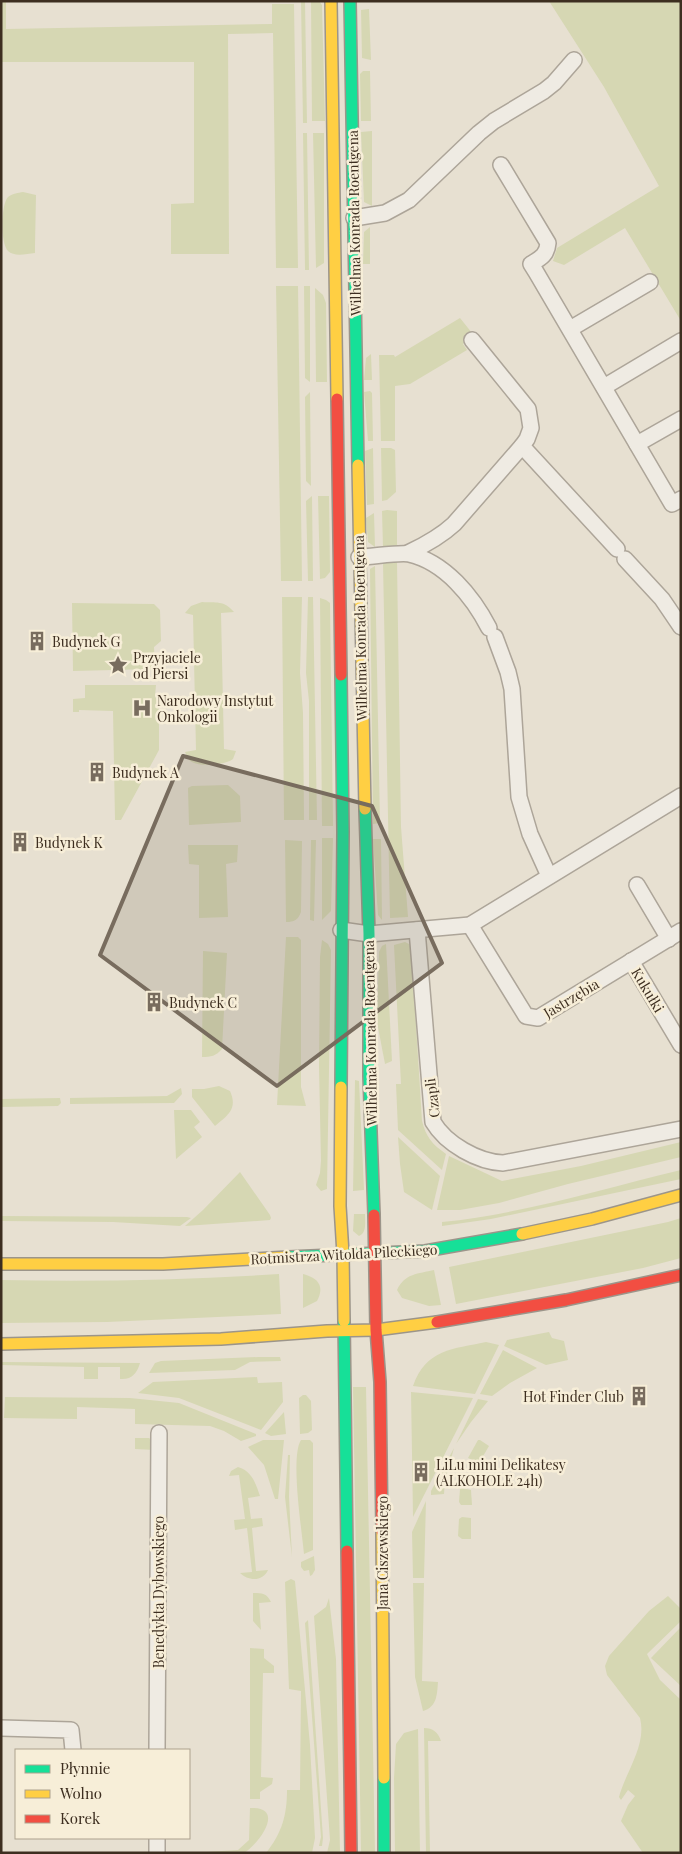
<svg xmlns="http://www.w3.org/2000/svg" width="682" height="1854" font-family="'Playfair Display',serif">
	<rect width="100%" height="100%" fill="#e7e0d1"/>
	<g fill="#d6d7b3">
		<polygon points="1,1 6,1 6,29 272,24 272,4 294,4 298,268 276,268 273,33 228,34 229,254 171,254 171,204 194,203 194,62 1,62"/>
		<polygon points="301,1 305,1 307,123 303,123"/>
		<polygon points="311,1 319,1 322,5 325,121 312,121"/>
		<polygon points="549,1 681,1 681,321 625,228 564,265 553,261 557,248 659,186 604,87"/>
		<polygon points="369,9 371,60 362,58 361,10"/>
		<polygon points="363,71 370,71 371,121 361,121 360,74"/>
		<polygon points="372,131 372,206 364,202 361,132"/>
		<polygon points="303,133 307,133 309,270 305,270"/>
		<polygon points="313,133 324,133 324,263 316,268"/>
		<path d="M23 192 36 195 35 246V253C26 254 14 257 8 251 0 243 1 204 8 197 13 193 18 193 23 192Z"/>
		<polygon points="370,227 370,264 363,264 364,232"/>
		<polygon points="276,286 298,286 302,581 281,581"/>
		<polygon points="304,286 310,286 310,382 305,378"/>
		<polygon points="315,288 323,295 326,303 327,382 316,382"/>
		<polygon points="460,318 472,333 474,334 463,344 467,350 410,384 395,386 395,441 381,441 379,355 394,355 395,357"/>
		<polygon points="371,354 372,380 364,380 366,358"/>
		<polygon points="370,391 372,393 373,441 368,441 364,392"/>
		<polygon points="310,392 311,486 306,481 305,397"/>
		<polygon points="373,448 374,504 367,505 365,451"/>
		<polygon points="381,448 391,448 395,450 396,492 387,500 382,501"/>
		<polygon points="312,496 313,581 308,581 306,501"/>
		<polygon points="318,496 329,496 330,572 325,578 320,579"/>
		<polygon points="387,510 397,511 397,549 383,548 382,511"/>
		<polygon points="374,513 375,547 368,542 366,518"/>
		<polygon points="391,561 397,562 401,827 408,917 390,918 383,563"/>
		<polygon points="375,566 380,823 373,824 370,569"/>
		<polygon points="282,597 302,597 300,673 303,713 304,820 284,820"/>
		<polygon points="308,597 313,597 317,820 309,820 309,701 306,673"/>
		<polygon points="320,598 326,600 330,603 333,826 322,826"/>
		<path d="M202 602C216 603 224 600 234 612L221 613 224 749 236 751 233 759C225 765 201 767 192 762 188 760 187 756 185 752L196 750 193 615 185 613 191 606Z"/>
		<polygon points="72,603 154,604 160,610 161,641 154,647 155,669 73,671"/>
		<polygon points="85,685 156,685 155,696 159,704 159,750 121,820 115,820 113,711 79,710 79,712 73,712 73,699 85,698"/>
		<polygon points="228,785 240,796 241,822 189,825 188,788 192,786"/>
		<polygon points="322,838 333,838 331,911 322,920"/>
		<polygon points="373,839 381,839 382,920 378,915"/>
		<path d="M285 840 302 841 301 912C298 920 294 922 286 922Z"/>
		<polygon points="311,840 316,840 314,921 310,920"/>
		<polygon points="188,845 238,845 237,862 226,864 228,917 199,918 199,865 189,864"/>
		<polygon points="286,937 298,937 301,940 301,1087 306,1106 277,1105"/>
		<polygon points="322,940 328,944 331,950 327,1189 321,1191 316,1185 320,1173 321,1161 319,1067 320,957"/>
		<path d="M405 942 411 945 422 1121C426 1137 432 1144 446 1154L442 1170 398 1130 396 1084H401L394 945Z"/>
		<polygon points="386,944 392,1061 385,1064 377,1022 379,952 382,946"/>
		<path d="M203 951 227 953 222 1049C216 1056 211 1057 202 1057Z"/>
		<polygon points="355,1080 359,1081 364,1190 353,1191"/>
		<path d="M219 1086 230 1091C238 1109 228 1115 215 1126L192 1097V1089H204Z"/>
		<polygon points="181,1088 182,1094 174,1103 70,1104 70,1098 167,1096"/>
		<polygon points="60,1098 61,1103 58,1106 1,1107 1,1099"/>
		<polygon points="174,1110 191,1110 200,1122 194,1127 202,1137 176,1159"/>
		<polygon points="398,1137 440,1176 432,1210 404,1192 400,1164"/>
		<polygon points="681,1142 681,1157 568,1184 499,1203 460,1210 437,1210 449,1156 502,1181 581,1166"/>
		<path d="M681 1170V1179L491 1219 442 1226V1222C523 1214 601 1189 681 1170Z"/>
		<polygon points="240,1172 270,1215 271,1218 270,1220 185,1226 203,1210"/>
		<path d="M354 1214H365C365 1222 367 1233 359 1236L353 1231Z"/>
		<polygon points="1,1216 187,1217 191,1218 180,1226 113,1222 1,1221"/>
		<polygon points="681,1218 681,1258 643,1268 456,1304 449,1267 668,1222"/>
		<path d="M434 1270 441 1305 429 1306 402 1298 397 1290C405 1273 418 1274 434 1270Z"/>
		<path d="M279 1274 281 1314 107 1322 1 1323V1280C94 1282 187 1280 279 1274Z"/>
		<path d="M303 1274C318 1278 325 1286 317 1301L303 1308Z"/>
		<polygon points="549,1332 552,1338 564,1341 568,1360 546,1365 504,1346 507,1340"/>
		<path d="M486 1342 499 1345 475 1394 413 1386C426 1349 453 1349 486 1342Z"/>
		<polygon points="503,1350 537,1368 510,1383 492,1396 480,1394"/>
		<polygon points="259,1357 280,1357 281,1361 250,1362 235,1370 149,1373 155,1363 161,1361"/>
		<path d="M1 1362 140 1363C137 1373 132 1380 120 1379V1367H98V1379H84V1367L1 1365Z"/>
		<polygon points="257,1377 258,1383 282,1382 283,1402 261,1430 179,1398 138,1393 153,1382"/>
		<polygon points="353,1387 366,1387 375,1853 361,1853"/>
		<polygon points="411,1392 473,1398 413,1517"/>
		<polygon points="303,1395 306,1395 311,1401 312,1430 308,1433 300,1434 299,1398"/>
		<polygon points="5,1397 130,1398 179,1403 256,1434 256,1436 241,1441 224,1431 210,1426 135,1424 135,1409 77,1407 77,1419 4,1418"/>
		<polygon points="478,1399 488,1401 471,1422 456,1444"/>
		<polygon points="284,1412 286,1434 271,1436 265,1433"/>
		<polygon points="135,1438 149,1438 153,1441 154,1450 135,1449"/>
		<polygon points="263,1440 284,1440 278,1499 275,1499 264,1465 248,1447"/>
		<path d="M301 1440H310L313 1443V1550L304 1554C302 1531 290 1457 301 1440Z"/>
		<polygon points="478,1440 480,1440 489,1446 479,1463 468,1458"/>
		<polygon points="454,1448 445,1480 444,1494 431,1495 431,1491"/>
		<polygon points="288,1455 290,1455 289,1497 292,1557 285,1497"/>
		<path d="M238 1467C252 1471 256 1484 260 1496L248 1498 251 1519 262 1518 263 1526 252 1528 256 1571 268 1570C263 1582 248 1581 240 1573L252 1572 247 1528 235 1530 234 1520 245 1519 239 1475 229 1476 231 1471Z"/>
		<polygon points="462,1488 471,1490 472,1505 461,1505 459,1502 460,1489"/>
		<polygon points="426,1501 424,1578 413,1578 412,1532"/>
		<polygon points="462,1517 471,1518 471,1539 462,1539 458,1536 459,1519"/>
		<polygon points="314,1556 315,1570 312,1575 310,1576 309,1570 304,1571 301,1567 301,1562"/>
		<path d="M291 1579 295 1581 310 1745 315 1838 312 1853H266C282 1833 287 1815 287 1790H300L301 1691 289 1689 285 1582Z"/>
		<path d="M413 1583H424L422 1681 438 1682C437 1695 437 1707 423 1711L415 1677Z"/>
		<path d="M253 1593C261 1593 267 1593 271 1602L259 1603 261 1630 253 1621Z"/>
		<path d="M668 1596 681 1609V1621L647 1654 660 1680 681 1700V1853H643L621 1821 628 1805 635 1796 628 1790 621 1800 619 1797C626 1771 647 1745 640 1718L607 1675 605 1666 609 1656 649 1611Z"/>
		<polygon points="329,1598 336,1659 340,1853 327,1853 330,1840 314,1616 326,1607"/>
		<polygon points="308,1620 323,1838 322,1846 319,1846 321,1837 305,1623"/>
		<polygon points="681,1627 681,1686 651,1658"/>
		<polygon points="250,1648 264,1649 264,1658 274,1666 274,1673 263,1673 261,1777 273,1778 272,1784 260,1792 260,1799 250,1799"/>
		<path d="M424 1728C433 1728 438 1732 441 1741H428L430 1853H426Z"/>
		<polygon points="418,1729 420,1853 395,1853 394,1778 396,1744 404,1733"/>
		<path d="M250 1808C286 1806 260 1843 244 1853H191L238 1850 249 1840Z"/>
	</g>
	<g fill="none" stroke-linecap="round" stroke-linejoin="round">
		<defs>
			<g id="street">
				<path d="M501 165 548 243C547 255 541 258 531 264L536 272 672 504 681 499"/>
				<polyline points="354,218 385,213 409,200 479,133 494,121 544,91 554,83 574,60"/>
				<polyline points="570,329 650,282"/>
				<polyline points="472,340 528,409 531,428 527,439 522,446 617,549"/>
				<polyline points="604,387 681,341"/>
				<polyline points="637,444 681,419"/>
				<path d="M408 553C425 545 440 537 454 524L522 446"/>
				<path d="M359 557C370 557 400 552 409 554 445 562 473 597 489 628"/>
				<polyline points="625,559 662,599 681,627"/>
				<polyline points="495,637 508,672 512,689 519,797 530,834 549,876"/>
				<polyline points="637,885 669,939"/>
				<polyline points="470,925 526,1016 538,1018 681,931"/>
				<polyline points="341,930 369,934 470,925 681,796"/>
				<path d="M417 930 433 1122C446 1144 478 1162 503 1163L681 1129"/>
				<polyline points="631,961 681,1045"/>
				<polyline points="1,1728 71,1730 73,1750"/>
				<polyline points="157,1750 159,1433"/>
				<polyline points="157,1838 157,1853"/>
			</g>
			<g id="fast">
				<polyline points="350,1 358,465"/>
				<polyline points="341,675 343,832 341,1087"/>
				<polyline points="365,809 369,934 369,1076 374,1215"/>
				<polyline points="288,1257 425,1251 522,1234"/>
				<polyline points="344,1321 347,1551"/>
				<polyline points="384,1778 384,1853"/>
			</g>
			<g id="slow">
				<polyline points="331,1 337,399"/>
				<polyline points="358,465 365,809"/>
				<polyline points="341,1087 340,1206 343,1254 344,1321"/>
				<polyline points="522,1234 592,1219 681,1195"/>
				<polyline points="1,1264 163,1264 288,1257"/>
				<polyline points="1,1344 221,1339 327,1331 376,1330 437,1322"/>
				<polyline points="382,1531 384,1778"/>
			</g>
			<g id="jam">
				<polyline points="337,399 341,675"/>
				<polyline points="374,1215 376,1330 380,1382 382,1531"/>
				<polyline points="437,1322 566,1300 681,1275"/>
				<polyline points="347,1551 351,1853"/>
			</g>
		</defs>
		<use href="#street" stroke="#ada599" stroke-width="18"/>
		<use href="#fast" stroke="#9c958a" stroke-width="14"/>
		<use href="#slow" stroke="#9c958a" stroke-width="14"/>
		<use href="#jam" stroke="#9c958a" stroke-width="14"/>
		<use href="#street" stroke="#efebe3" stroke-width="15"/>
		<use href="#fast" stroke="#16e098" stroke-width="11"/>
		<use href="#slow" stroke="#ffcf43" stroke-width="11"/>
		<use href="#jam" stroke="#f24e42" stroke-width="11"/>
	</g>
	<path fill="#786c5e" fill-opacity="0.2" stroke="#786c5e" stroke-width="4" stroke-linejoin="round" d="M183 756 372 806 442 963 277 1086 100 955Z"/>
	<defs>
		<symbol id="building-bare" viewBox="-9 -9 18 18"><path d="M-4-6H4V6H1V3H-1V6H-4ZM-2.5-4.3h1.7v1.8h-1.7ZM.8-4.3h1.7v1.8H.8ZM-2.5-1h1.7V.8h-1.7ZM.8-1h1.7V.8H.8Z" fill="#786c5e" stroke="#f7eed8" stroke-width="2.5" paint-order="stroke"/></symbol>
		<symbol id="sight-bare" viewBox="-9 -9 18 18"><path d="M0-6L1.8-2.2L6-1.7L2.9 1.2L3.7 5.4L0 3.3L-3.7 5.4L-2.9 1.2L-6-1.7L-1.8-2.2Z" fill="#786c5e" stroke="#f7eed8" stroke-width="2.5" paint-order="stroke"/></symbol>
		<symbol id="hospital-bare" viewBox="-9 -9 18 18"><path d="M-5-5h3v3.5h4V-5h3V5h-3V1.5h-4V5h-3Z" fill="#786c5e" stroke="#f7eed8" stroke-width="2.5" paint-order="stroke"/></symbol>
	</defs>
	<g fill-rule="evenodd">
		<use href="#building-bare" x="23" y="627" width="28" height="28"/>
		<use href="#sight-bare" x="104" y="651" width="28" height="28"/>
		<use href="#hospital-bare" x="128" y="694" width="28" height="28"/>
		<use href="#building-bare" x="83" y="758" width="28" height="28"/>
		<use href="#building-bare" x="6" y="828" width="28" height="28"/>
		<use href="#building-bare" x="140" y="988" width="28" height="28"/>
		<use href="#building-bare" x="625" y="1382" width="28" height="28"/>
		<use href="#building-bare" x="407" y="1458" width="28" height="28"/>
	</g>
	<g text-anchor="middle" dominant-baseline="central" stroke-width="5" stroke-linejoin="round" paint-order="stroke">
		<g font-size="14" fill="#3d2e20" stroke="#f7eed8">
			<text transform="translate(354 223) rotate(-91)">Wilhelma Konrada Roentgena</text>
			<text transform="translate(360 628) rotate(-91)">Wilhelma Konrada Roentgena</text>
			<text transform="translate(648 990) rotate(59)">Kukułki</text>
			<text transform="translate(571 998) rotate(-31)">Jastrzębia</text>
			<text transform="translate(370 1033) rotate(-91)">Wilhelma Konrada Roentgena</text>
			<text transform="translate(432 1098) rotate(-97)">Czapli</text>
			<text transform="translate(344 1254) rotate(-3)">Rotmistrza Witolda Pileckiego</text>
			<text transform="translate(382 1553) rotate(-90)">Jana Ciszewskiego</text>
			<text transform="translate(158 1592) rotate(-90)">Benedykta Dybowskiego</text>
		</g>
		<g font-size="14" fill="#3d2e20" stroke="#f7eed8" text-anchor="start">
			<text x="52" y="641">Budynek G</text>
			<text x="133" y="657">Przyjaciele<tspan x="133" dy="16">od Piersi</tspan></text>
			<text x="157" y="700">Narodowy Instytut<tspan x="157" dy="16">Onkologii</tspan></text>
			<text x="112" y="772">Budynek A</text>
			<text x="35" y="842">Budynek K</text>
			<text x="169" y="1002">Budynek C</text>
			<text x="624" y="1396" text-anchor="end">Hot Finder Club</text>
			<text x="436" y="1464">LiLu mini Delikatesy<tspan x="436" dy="16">(ALKOHOLE 24h)</tspan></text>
		</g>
	</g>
	<rect width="682" height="1854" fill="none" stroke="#3d2e20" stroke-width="5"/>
	<rect x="15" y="1749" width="175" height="90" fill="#f7eed8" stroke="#ada18e"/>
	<rect x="25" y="1765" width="25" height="8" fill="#16e098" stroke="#ada18e"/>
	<text x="60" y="1774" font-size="15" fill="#3d2e20">Płynnie</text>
	<rect x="25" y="1790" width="25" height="8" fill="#ffcf43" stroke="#ada18e"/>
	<text x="60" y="1799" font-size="15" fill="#3d2e20">Wolno</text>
	<rect x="25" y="1815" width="25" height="8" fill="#f24e42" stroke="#ada18e"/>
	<text x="60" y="1824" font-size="15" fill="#3d2e20">Korek</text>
</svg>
